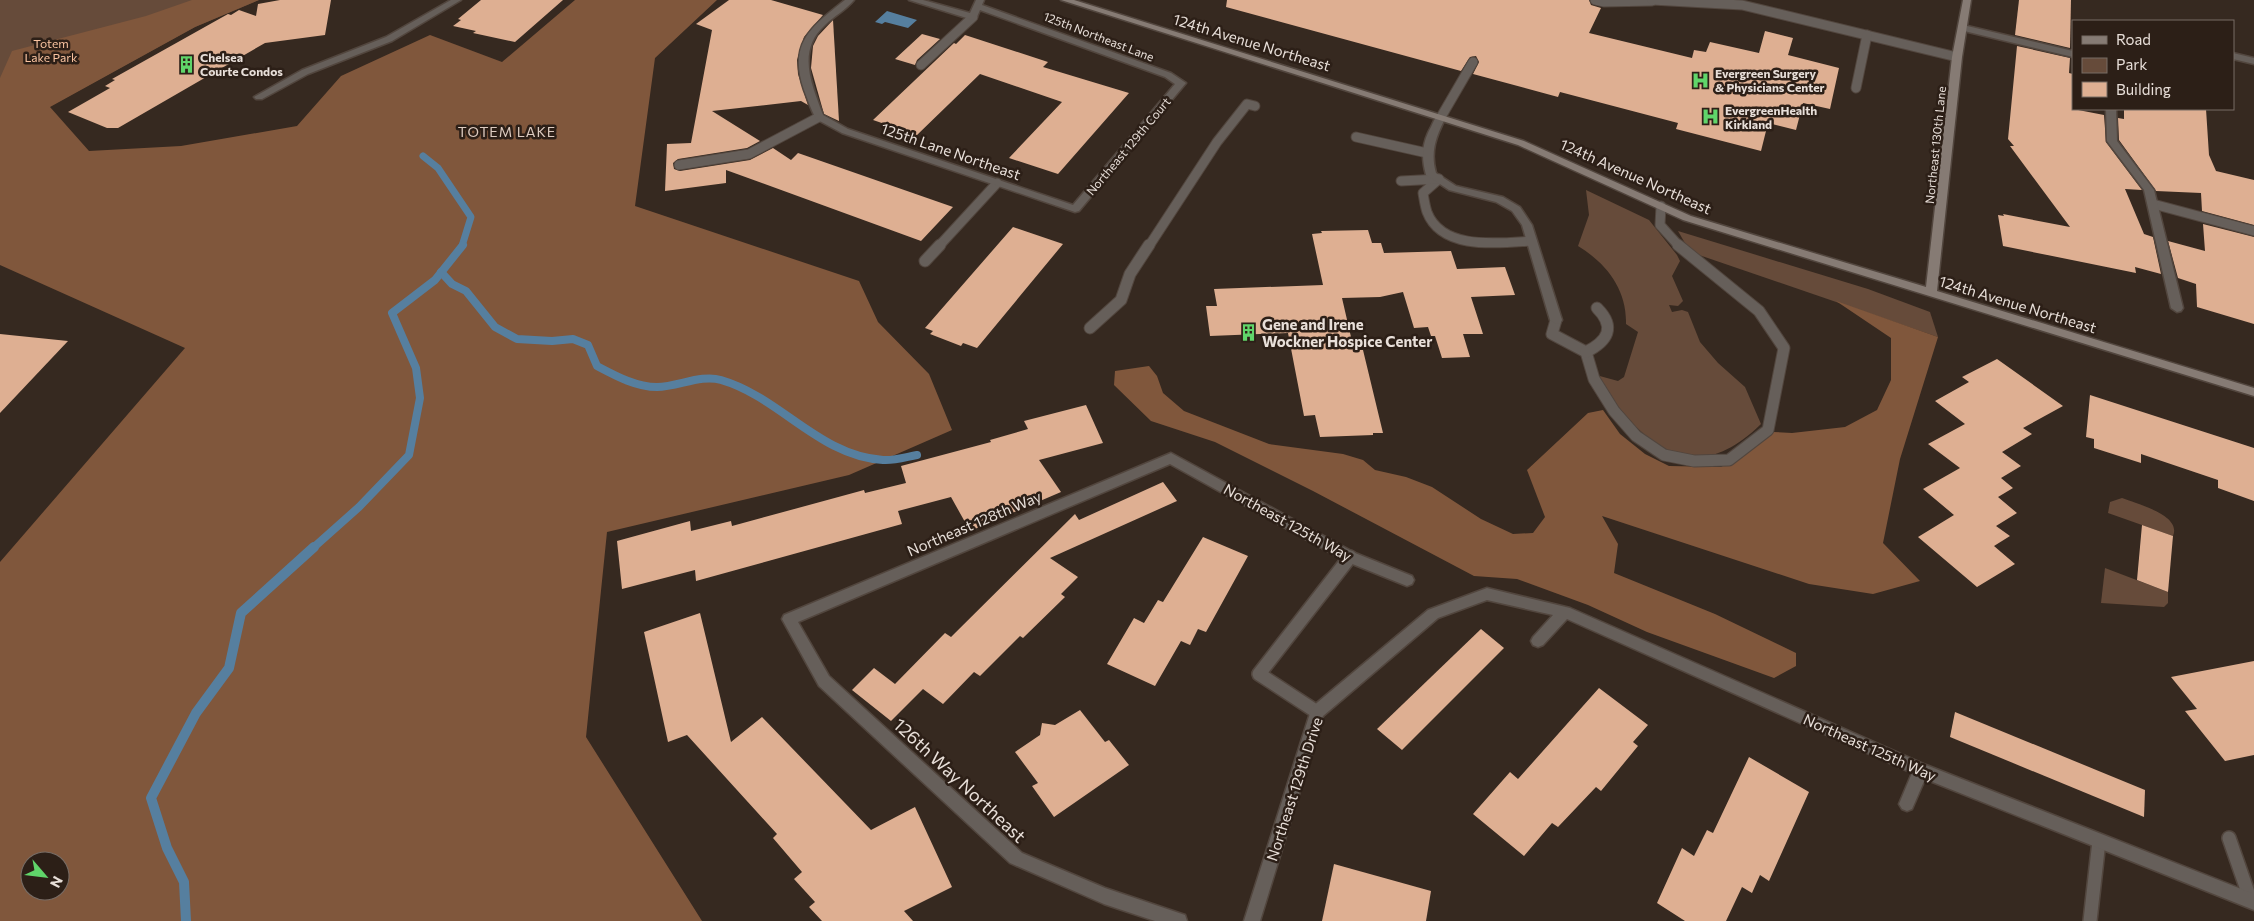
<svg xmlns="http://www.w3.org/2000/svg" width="2254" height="921" font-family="Commissioner,sans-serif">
	<rect width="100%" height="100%" fill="#362920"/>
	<g fill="#664b3a">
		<polygon points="0,0 259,0 195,27 49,107 0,144"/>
		<path d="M1586 190 1649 220 1677 255 1680 261 1672 276 1683 301 1678 306 1669 305 1672 312 1682 310 1688 312 1700 342 1718 363 1745 387 1761 424C1689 495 1638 439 1596 375L1618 381 1624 377 1638 332 1626 324C1627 289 1606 263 1578 246L1589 215Z"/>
		<polygon points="1678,231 1868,289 1930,312 1938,337 1699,255 1686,245"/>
		<path d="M2122 498C2137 504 2182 515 2173 536L2108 513 2110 502Z"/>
		<polygon points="2105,568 2168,592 2168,603 2164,607 2101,603"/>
	</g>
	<g fill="#80573c" fill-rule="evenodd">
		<path d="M192 0H259L195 27 50 107 89 151 181 146 297 126 341 76 430 35 502 62 575 0H717L655 58 635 206 859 281 878 322 929 374 952 430 849 475 607 532 586 737 702 921H0V562L185 348 0 265V78L12 51 146 16ZM30 861H60V891H30Z"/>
		<polygon points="1836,301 1938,337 1900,459 1883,543 1920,581 1873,594 1809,584 1602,516 1618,544 1614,573 1715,614 1796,653 1796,666 1774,678 1647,632 1588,605 1517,579 1474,576 1313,491 1215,442 1151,421 1114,385 1115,371 1149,366 1157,376 1163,393 1184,411 1269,444 1343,454 1363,460 1375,470 1406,477 1432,487 1481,519 1513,534 1533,533 1545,517 1527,470 1588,413 1603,410 1620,434 1645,454 1669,466 1721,467 1743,455 1773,432 1792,433 1845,427 1877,410 1891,380 1891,338"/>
	</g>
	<polygon fill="#567f9f" points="887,11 917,20 908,28 885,22 882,24 875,22"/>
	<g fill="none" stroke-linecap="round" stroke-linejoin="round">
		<polyline stroke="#567f9f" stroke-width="7" points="423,156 438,168 471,217 462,246"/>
		<g stroke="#567f9f" stroke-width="8">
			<path d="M441 272 452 284 466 291 495 327 517 339 552 341 573 339 588 345 597 366C616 376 636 387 657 387 678 387 701 374 721 380 780 397 819 456 883 460 894 461 906 457 917 455"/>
			<polyline points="313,548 359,507 409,455 420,398 416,368 392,313 435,280 463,245"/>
		</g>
		<polyline stroke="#567f9f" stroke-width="10" points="186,921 184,882 167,848 151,798 196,713 229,668 241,613 314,547"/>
	</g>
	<g fill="#deaf92">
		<polygon points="280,0 331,0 325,35 265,43 118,128 107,128 68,112 110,88 105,86 115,80 112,79 228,14 231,15 239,10 256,16 258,4"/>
		<polygon points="481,0 563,0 515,42 473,33 476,31 453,26 461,20 458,19"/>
		<polygon points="729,0 771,0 823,15 804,37 797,60 798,74 808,105 801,101 712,111 760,141 747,148 678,159 673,163 674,169 680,171 750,160 773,148 791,160 798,153 953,207 921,241 726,170 726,183 665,191 667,144 691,143 712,30 696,24"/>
		<polygon points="1227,0 1589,0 1591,5 1601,8 1589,33 1692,58 1694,50 1706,52 1710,42 1759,53 1765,31 1793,38 1788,55 1839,68 1830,109 1803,103 1796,130 1768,123 1761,151 1676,129 1678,123 1560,92 1558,97 1473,74 1479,62 1476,56 1470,57 1461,71 1226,7"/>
		<polygon points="2019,0 2071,0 2070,48 2015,35"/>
		<polygon points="833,20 839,121 824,114 811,68 813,46 818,36"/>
		<polygon points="922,34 940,39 917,60 915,65 895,59"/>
		<polygon points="965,35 1048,62 1043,67 1129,93 1058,174 1009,158 1062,102 980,74 917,135 873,120 954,43 956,44"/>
		<polygon points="2017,46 2070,58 2069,73 2073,74 2073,109 2104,115 2106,142 2142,190 2125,189 2144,234 2153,237 2161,274 2135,267 2136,273 2003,246 1998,215 2004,216 2003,214 2070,227 2010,146 2014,146 2008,139"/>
		<polygon points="2124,109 2206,109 2209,155 2216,171 2254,180 2254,225 2202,211 2201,193 2156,191 2119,140 2118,118 2124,119"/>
		<polygon points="2203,224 2254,237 2254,324 2197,307 2196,284 2178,278 2168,241 2205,251"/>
		<polygon points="1013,227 1063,244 977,348 963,343 961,346 930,334 933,331 925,328"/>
		<polygon points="1368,230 1372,243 1381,243 1384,253 1451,251 1457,269 1505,267 1515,295 1471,297 1483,334 1463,334 1470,357 1442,358 1435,336 1431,336 1428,327 1414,328 1403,292 1380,297 1342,298 1354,350 1363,350 1383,433 1373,433 1373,435 1320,437 1315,415 1304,416 1288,333 1210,336 1206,306 1217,306 1214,289 1323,285 1312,234 1322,233 1321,231"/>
		<polygon points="0,334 68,341 0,413"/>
		<polygon points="1997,359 2063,406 2023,428 2032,434 2002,452 2021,466 2001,478 2013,488 1998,497 2017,513 1996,526 2010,536 1994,546 2015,564 1977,587 1918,537 1954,515 1923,489 1960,468 1928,444 1965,424 1935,401 1969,382 1962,377"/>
		<polygon points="2090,395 2254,448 2254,501 2218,488 2218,480 2141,454 2141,463 2094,448 2094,439 2086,437"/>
		<polygon points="1086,405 1103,443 1039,460 1061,492 970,531 951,497 898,511 902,524 696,581 695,570 622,589 617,541 690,521 691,531 731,521 732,526 864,490 865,493 906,483 901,466 991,442 990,440 1028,429 1024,421"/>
		<polygon points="1163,482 1177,501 1050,558 1078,577 1061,594 1065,597 1023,638 1020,636 980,676 974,672 943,704 923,689 891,721 852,690 874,668 895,684 945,633 951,637 1075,514 1079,520"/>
		<polygon points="2142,525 2173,536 2168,592 2137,580"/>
		<polygon points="1203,537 1248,556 1206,632 1198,629 1190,645 1181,641 1155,686 1107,664 1134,618 1144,623 1158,600 1163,602"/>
		<polygon points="700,613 731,742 762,717 871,830 915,807 952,887 904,911 913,921 822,921 809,907 815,902 794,879 802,872 773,838 777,834 687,735 668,742 644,632"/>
		<polygon points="1481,629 1504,648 1402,750 1377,729"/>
		<polygon points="2254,661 2254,755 2225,761 2185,711 2197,709 2171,677"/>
		<polygon points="1599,688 1648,725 1633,742 1638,746 1601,791 1596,787 1558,827 1552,823 1524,856 1473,814 1510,772 1518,779"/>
		<polygon points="1080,710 1105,742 1109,740 1129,765 1054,817 1032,786 1038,783 1015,752 1040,735 1042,723 1055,725"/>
		<polygon points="1955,712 2145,790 2144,817 1950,737"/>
		<polygon points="1749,757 1809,792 1769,881 1760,875 1752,893 1742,887 1726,921 1685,921 1657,903 1682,848 1694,856 1707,830 1713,833"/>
		<polygon points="1334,864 1431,891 1426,921 1322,921"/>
	</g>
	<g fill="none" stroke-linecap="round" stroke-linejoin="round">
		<defs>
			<g id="lane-far2">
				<polyline points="1595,0 1604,2 1652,1"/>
				<polyline points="1652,0 1742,5 1957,57"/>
				<polyline points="921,65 973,17"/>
				<polyline points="1856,88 1867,35"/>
				<polyline points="1441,117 1473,62"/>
				<polyline points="1356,137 1427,153"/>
				<polyline points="679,165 749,154 819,117"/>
				<path d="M1439 179 1423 193C1424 199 1425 206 1427 212 1442 251 1499 243 1532 241"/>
				<polyline points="1401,181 1439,179"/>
				<polyline points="2153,204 2254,231"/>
				<polyline points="1661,206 1660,225 1679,246"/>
				<polyline points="939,246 997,183"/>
				<polyline points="1149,246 1217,142 1247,104 1255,106"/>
			</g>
			<g id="lane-far1">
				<polyline points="925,261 940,245"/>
				<polyline points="1556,320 1552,334 1586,352 1594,379 1614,411 1636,436 1664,455 1694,461 1729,460 1768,430 1784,348 1759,311 1678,245"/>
				<polyline points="1090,328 1121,300 1130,274 1149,245"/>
				<path d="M1586 352C1608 341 1616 327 1597 308"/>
			</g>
			<g id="lane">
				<polyline points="1317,712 1259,674 1350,557"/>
				<polyline points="2229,838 2251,901"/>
				<polyline points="2090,921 2099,841"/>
			</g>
			<g id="street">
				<polygon points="451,0 461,0 392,41 308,74 262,99 256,99 254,97 302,70 386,37"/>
				<path d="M845 0H854C846 10 834 16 825 25 796 51 812 85 823 115L848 129 1073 205 1175 84 1165 77 980 10 976 19 973 20 909 0H923L970 13 976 0H984L982 5 1171 73 1186 83 1079 211 1075 212 842 133 816 119C811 110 808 100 804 90 788 43 811 27 845 0Z"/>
				<polygon points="1963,25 2073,51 2073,57 1960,30 1959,28"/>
				<polygon points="2233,53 2254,58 2254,64 2233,59"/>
				<polygon points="2106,109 2116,109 2117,141 2154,190 2183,308 2181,311 2177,312 2171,308 2144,190 2107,141"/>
				<path d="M1441 114 1446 117C1436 136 1430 152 1436 173L1456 186 1503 197 1520 207 1532 225 1562 320 1560 323 1556 324 1550 320 1522 225 1512 211 1496 202 1449 190 1426 175C1421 157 1422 143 1431 127 1434 121 1435 116 1441 114Z"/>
				<polygon points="1171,453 1355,553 1412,576 1414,580 1412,584 1407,586 1402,584 1345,561 1170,464 798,622 829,676 1022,853 1105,888 1179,913 1185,915 1187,921 1155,921 1104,904 1010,863 819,686 782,619 784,615"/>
				<polygon points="1487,588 1570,608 1926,765 2254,894 2254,910 1925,779 1912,809 1907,811 1902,809 1899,804 1912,773 1567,619 1543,645 1538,647 1533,645 1531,641 1533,637 1553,615 1487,600 1438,618 1323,716 1260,921 1244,921 1312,707 1428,610"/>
			</g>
			<polygon id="secondary" points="1061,0 1074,0 1524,141 1691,216 1926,287 1952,57 1963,0 1971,0 1962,57 1937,291 2254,388 2254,396 1683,220 1518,145"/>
		</defs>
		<use href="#lane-far2" stroke="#52463e" stroke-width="11"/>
		<use href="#lane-far1" stroke="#52463e" stroke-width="13"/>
		<use href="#lane" stroke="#52463e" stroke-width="16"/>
		<use href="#street" stroke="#52463e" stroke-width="3"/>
		<use href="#secondary" stroke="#52463e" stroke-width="3"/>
		<use href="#lane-far2" stroke="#665f5a" stroke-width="9"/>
		<use href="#lane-far1" stroke="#665f5a" stroke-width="11"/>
		<use href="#lane" stroke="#665f5a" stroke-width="13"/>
		<use href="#street" fill="#665f5a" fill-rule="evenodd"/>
		<use href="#secondary" fill="#867b74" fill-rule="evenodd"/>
	</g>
	<defs>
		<symbol id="building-bare" viewBox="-9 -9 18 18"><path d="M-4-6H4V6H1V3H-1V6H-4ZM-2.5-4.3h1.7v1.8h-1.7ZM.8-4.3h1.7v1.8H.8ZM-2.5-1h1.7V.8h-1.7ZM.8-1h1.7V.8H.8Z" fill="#60d56a" stroke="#2c1f17" stroke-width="2.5" paint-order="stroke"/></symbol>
		<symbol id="hospital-bare" viewBox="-9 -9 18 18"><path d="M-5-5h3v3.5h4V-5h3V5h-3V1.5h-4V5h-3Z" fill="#60d56a" stroke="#2c1f17" stroke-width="2.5" paint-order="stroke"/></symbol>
	</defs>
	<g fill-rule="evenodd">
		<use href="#building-bare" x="174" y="52" width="25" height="25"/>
		<use href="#hospital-bare" x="1688" y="68" width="25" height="25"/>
		<use href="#hospital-bare" x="1698" y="104" width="25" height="25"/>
		<use href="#building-bare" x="1236" y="320" width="25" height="25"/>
	</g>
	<g text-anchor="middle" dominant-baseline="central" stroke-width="5" stroke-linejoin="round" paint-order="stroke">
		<g font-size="12" fill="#e8dfd9" stroke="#2c1f17">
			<text transform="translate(1099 36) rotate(21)">125th Northeast Lane</text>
			<text transform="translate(1935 145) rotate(-84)">Northeast 130th Lane</text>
			<text transform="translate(1128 146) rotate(-50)">Northeast 129th Court</text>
		</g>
		<g font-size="12" fill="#fcc5a2" stroke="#2c1f17">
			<text x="51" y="43">Totem<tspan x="51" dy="14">Lake Park</tspan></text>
		</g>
		<g font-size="12" font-weight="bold" fill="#e8dfd9" stroke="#2c1f17" text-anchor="start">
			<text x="200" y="57">Chelsea<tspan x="200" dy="14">Courte Condos</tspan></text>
			<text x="1715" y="73">Evergreen Surgery<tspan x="1715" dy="14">&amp; Physicians Center</tspan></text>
			<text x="1725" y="110">EvergreenHealth<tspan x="1725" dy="14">Kirkland</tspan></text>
		</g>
		<g font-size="14" letter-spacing="1" fill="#ddcbc0" stroke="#2c1f17">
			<text x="507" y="131">TOTEM LAKE</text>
		</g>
		<g font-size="15" fill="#e8dfd9" stroke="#2c1f17">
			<text transform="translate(1252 42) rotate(17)">124th Avenue Northeast</text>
			<text transform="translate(951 151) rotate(19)">125th Lane Northeast</text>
			<text transform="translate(1636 176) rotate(24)">124th Avenue Northeast</text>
			<text transform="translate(2018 304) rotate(17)">124th Avenue Northeast</text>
			<text transform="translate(1288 522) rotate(29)">Northeast 125th Way</text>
			<text transform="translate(974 523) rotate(-23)">Northeast 128th Way</text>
			<text transform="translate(1870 747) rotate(24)">Northeast 125th Way</text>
			<text transform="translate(1294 789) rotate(-72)">Northeast 129th Drive</text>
		</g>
		<g font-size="15" font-weight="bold" fill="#e8dfd9" stroke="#2c1f17" text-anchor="start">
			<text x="1262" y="324">Gene and Irene<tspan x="1262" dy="17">Wockner Hospice Center</tspan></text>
		</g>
		<g font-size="18" fill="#e8dfd9" stroke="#2c1f17">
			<text transform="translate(960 780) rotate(43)">126th Way Northeast</text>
		</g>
	</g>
	<rect x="2072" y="20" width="162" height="90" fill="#2c1f17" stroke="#776c65"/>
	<rect x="2082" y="36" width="25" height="8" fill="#867b74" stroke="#776c65"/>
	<text x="2116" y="45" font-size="15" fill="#e8dfd9">Road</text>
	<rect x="2082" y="58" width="25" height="15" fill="#664b3a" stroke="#776c65"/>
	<text x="2116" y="70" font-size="15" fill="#e8dfd9">Park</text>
	<rect x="2082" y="82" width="25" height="15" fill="#deaf92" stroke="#776c65"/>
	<text x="2116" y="95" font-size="15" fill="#e8dfd9">Building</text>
	<g transform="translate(45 876) rotate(118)"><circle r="24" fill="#2c1f17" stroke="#776c65"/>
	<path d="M0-4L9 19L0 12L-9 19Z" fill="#60d56a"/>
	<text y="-8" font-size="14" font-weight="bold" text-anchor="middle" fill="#e8dfd9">N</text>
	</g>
</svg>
